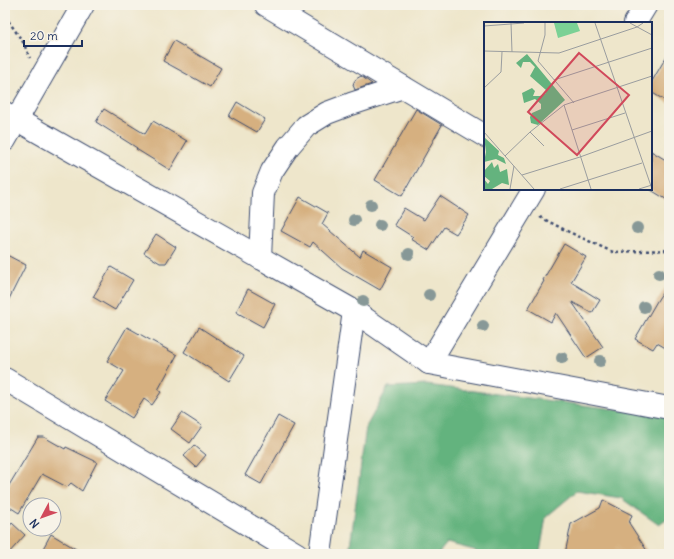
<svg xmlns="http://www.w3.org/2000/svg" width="674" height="559" font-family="Delius,sans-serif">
	<rect width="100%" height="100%" fill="#f7f3e8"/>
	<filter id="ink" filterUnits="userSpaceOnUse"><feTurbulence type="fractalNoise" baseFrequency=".025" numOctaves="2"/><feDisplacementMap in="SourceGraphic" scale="8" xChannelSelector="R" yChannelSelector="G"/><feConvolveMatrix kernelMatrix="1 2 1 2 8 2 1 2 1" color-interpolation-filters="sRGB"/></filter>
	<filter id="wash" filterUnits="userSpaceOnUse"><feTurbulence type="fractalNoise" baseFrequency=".012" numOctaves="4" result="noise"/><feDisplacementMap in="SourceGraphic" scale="16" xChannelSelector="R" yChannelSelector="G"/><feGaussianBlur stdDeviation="0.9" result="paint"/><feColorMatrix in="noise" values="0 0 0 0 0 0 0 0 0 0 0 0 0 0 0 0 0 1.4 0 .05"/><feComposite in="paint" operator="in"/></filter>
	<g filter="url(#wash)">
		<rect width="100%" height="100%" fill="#eee6cb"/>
		<polygon fill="#64b37e" stroke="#40716e" points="427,385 669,416 669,518 659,525 621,498 577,491 546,517 540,552 541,554 479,554 474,550 447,543 438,554 349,554 366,427 388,387"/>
		<g id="blocks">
			<g fill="#d6b080">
				<polygon points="174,41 221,68 210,87 163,61"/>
				<polygon points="669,52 669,103 651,92 651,83"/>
				<polygon points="361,76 372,84 355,90 353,85 354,82 356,79"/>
				<polygon points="237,102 265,119 257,132 229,116"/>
				<polygon points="104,109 145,134 153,121 187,141 170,170 136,149 137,148 96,122"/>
				<polygon points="416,109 442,125 402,196 375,180"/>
				<polygon points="651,151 669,162 669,201 651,190"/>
				<polygon points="440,196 469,215 456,234 444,227 429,250 411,239 413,237 394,225 404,208 424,220"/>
				<polygon points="300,197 328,213 322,224 360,257 363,250 392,267 380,290 342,268 313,242 310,247 281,231"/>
				<polygon points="156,234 176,247 166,263 160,263 144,253"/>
				<polygon points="564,244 586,257 571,282 600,300 592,313 572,302 603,347 586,358 556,313 551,322 528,309 544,281 543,280"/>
				<polygon points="5,254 26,265 5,307"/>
				<polygon points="111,267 133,280 115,310 93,297"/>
				<polygon points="669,282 669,350 657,343 653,349 635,339 657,301"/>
				<polygon points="248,289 275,304 263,327 236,312"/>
				<polygon points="127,327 177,355 158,390 161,392 152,405 144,399 132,418 105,401 124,371 107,361"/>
				<polygon points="199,327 244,356 229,381 184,352"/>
				<polygon points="182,413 202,426 190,443 171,429"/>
				<polygon points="278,416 294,425 261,484 245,475"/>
				<polygon points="38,437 44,437 65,449 66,447 97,462 82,491 71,483 67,487 42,474 19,513 5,504 5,492"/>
				<polygon points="194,445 206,455 196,467 184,456"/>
				<polygon points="603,500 632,515 629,523 649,554 565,554 571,524 600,508"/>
				<polygon points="12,523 25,535 8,554 5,554 5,532"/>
				<polygon points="51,534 84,554 40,554"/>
			</g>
		</g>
	</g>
	<g filter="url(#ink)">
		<use href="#blocks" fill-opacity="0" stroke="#3b4a6e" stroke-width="1"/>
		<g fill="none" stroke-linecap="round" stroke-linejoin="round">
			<defs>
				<g id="minor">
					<polyline points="266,5 485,136"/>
					<polyline points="635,23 646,5"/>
					<polyline points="5,113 354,311 429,363 669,408"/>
					<polyline points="5,140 83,5"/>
					<polyline points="260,258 263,193 272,171 288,147 306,126 327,113 351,104 403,87"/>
					<polyline points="429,363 534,189"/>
					<polyline points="5,379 297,554"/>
					<polyline points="320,554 354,311"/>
				</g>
			</defs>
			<use href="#minor" stroke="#3b4a6e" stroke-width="24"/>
			<g stroke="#3b4a6e" stroke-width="2.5" stroke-dasharray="3 3" stroke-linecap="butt">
				<polyline points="5,16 23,42 30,58"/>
				<polyline points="540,217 569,232 613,252 669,250"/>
			</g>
			<use href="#minor" stroke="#fff" stroke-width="22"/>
		</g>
		<g fill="#879897">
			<circle cx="371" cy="205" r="6"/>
			<circle cx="354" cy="220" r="6"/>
			<circle cx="380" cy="225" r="6"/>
			<circle cx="637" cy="228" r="6"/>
			<circle cx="409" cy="254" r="6"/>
			<circle cx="659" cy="274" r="6"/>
			<circle cx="429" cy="295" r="6"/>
			<circle cx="363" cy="301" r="6"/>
			<circle cx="644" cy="307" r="6"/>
			<circle cx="483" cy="326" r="6"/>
			<circle cx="562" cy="358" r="6"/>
			<circle cx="600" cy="361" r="6"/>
		</g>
	</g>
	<g transform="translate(484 22)">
		<rect width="168" height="168" fill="#eee6cb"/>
		<path d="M70 1H93L96 9 74 16Z" fill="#7bd195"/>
		<path d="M43 32 81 78 54 103 47 101 46 95 48 91 57 87V82L51 77 40 81 38 71 48 66 51 69 49 74H56L62 71V68L46 54 51 45 46 40H39L37 46 32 41ZM0 115 15 129 14 133 20 136 22 142 12 137 0 140 2 130ZM8 140 10 146 14 142 16 150 23 147 25 163 18 161 8 167H0V157L4 162 6 159 0 154V149Z" fill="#64b37e"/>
		<path fill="none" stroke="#9a9d9f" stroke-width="1" d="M27 1 28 30M61 1V13L54 39 90 81M111 1 168 167M146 1 168 13M0 4 40 1M0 29 75 31 153 5 159 1M70 58 168 26M0 66 17 50 18 30M80 83 107 167M88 108 141 91M0 110 50 167M46 110 60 124M21 134 46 110 80 83 168 54M38 153 96 135 168 109M26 167 30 144M76 167 158 141M155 167 168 163"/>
		<path fill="#d1495b" fill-opacity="0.15" stroke="#d1495b" stroke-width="2" d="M95 31 145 73 93 133 44 90Z"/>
		<rect width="168" height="168" fill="none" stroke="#1b2f5e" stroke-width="2"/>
	</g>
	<rect width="674" height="559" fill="none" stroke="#f7f3e8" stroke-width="20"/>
	<g transform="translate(42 517) rotate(229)"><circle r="19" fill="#f7f3e8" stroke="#9fa5b1"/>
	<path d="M0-3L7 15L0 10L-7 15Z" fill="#d1495b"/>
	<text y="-6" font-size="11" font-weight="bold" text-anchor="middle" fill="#1b2f5e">N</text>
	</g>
	<path d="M24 40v6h58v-6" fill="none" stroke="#1b2f5e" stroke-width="2"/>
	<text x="30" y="40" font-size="12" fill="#1b2f5e" stroke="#f7f3e8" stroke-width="3" paint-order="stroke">20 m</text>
</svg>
